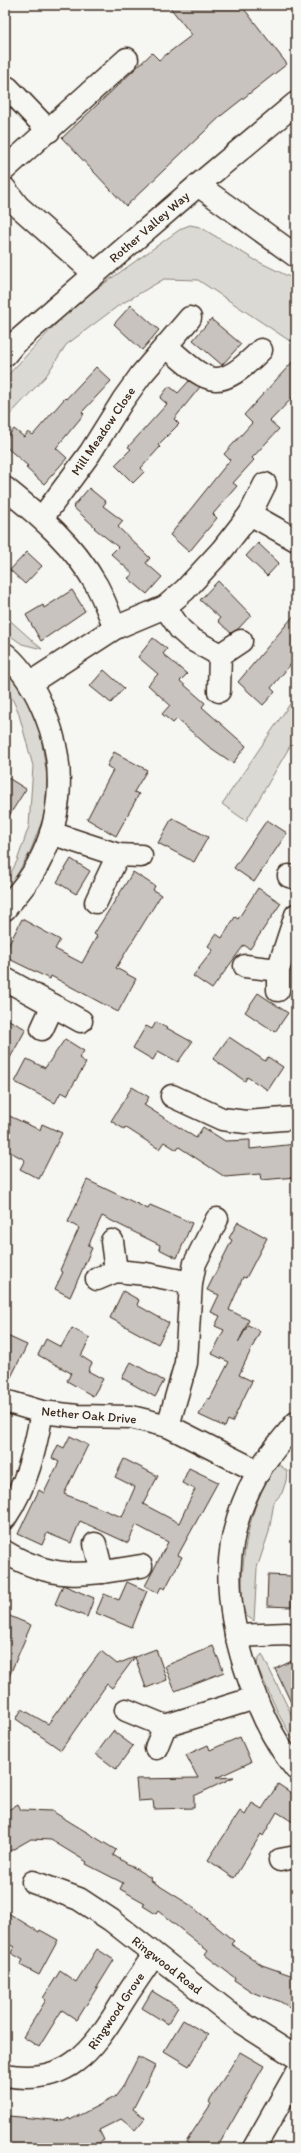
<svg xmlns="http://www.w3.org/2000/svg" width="301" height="2153" font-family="Itim,sans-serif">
	<rect width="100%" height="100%" fill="#f6f6f2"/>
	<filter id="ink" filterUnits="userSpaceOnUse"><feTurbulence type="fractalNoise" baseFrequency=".025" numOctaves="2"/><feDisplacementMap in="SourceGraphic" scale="8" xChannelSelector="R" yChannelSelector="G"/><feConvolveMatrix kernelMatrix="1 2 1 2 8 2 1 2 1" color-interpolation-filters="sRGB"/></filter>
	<g filter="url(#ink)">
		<g fill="#dad9d3" stroke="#8a8278">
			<polygon points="190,225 200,227 255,260 296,280 296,345 198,280 164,279 118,306 66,345 46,376 5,420 5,378 74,305 182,228"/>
			<polygon points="5,616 42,649 22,644 5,632"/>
			<polygon points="5,671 21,689 40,731 47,776 45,813 30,852 11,885 5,890 5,884 17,861 29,826 33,766 18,711 5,684"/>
			<polygon points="296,695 296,736 246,821 222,804"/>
			<path d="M278 1464 287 1471 286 1481 282 1493 274 1502 269 1532 257 1568 254 1621C252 1619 248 1618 247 1616 240 1608 242 1598 242 1589 242 1548 252 1497 278 1464Z"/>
			<polygon points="262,1654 296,1724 296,1745 279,1715 257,1666 258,1659"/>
		</g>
		<g fill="#c8c3be" stroke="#3b2a1e">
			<polygon points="168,5 241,5 287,64 222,115 126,206 62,138 152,53 159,60 192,35"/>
			<polygon points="131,305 159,330 142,350 114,324"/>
			<polygon points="211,319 241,344 222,365 193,340"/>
			<polygon points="296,358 296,394 270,421 279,429 252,458 254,460 233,483 237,486 213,514 217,518 189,552 170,535 230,460 224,454 252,423 244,415"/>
			<polygon points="96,367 111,381 82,412 84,414 56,448 67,458 44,484 26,468 28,466 5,446 5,440 14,429 24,437 28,432 33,435 65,398 66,399"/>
			<polygon points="189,381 200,387 174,419 179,424 158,445 160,447 141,468 144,472 133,483 115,465 131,449 128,447 167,404 160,398 169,386 178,393"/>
			<polygon points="89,488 106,502 103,506 123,521 118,527 150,558 146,563 162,577 147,594 128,578 133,574 111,554 118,547 94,528 95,527 73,507"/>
			<polygon points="258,543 279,563 267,576 246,556"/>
			<polygon points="27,552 42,566 25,584 10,570"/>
			<polygon points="218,581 251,615 238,629 231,633 218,621 220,618 200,600"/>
			<polygon points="72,590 85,611 41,641 26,615 43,605 44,608"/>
			<polygon points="296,613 296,658 271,688 275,692 263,705 238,682"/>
			<polygon points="153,638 167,649 163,654 187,674 180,681 205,703 202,707 246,746 233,763 208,746 177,719 173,723 162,714 170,705 148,685 158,674 138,657"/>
			<polygon points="104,670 124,688 111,703 90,686"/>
			<polygon points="114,752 147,770 134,792 139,794 116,836 87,819 113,770 107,766"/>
			<polygon points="5,776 26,789 5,822"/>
			<polygon points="172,818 208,837 194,862 158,843"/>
			<polygon points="267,820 287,833 254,882 234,868"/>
			<polygon points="71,859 90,871 76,894 57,882"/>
			<polygon points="133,872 155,886 153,890 161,895 116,968 136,979 118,1012 51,976 50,979 5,957 5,952 22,919 60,940 55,949 82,963 97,936 94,934"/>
			<polygon points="258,888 281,903 250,949 244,945 212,989 193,976 213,950 208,946 216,934 222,938 235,917 238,919"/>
			<polygon points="258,993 288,1013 275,1032 245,1012"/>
			<polygon points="5,1018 26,1029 5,1067"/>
			<polygon points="156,1022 192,1042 178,1062 158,1051 153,1060 133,1048 146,1026 152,1029"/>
			<polygon points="229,1037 265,1061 268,1057 283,1067 268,1090 247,1077 245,1081 213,1059"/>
			<polygon points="65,1039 84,1051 79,1058 86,1063 67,1095 61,1092 55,1103 15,1082 27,1059 45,1068"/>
			<polygon points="132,1087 149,1097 144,1105 196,1138 203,1127 225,1141 250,1140 250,1149 296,1144 296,1177 261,1180 260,1174 225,1177 179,1147 177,1150 164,1142 159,1149 125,1127 124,1129 111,1121"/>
			<polygon points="5,1114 40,1130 42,1124 62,1133 39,1179 20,1169 25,1160 5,1149"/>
			<polygon points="87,1180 148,1209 150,1205 192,1223 177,1258 159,1249 160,1245 102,1216 88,1246 92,1248 70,1297 55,1289 63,1272 60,1270 79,1228 68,1222"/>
			<polygon points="238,1222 267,1238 246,1278 243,1277 229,1310 249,1320 238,1343 248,1325 260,1331 239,1375 252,1381 232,1422 228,1420 225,1427 199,1415 208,1398 210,1399 229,1362 212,1354 224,1330 215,1326 220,1316 211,1312 219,1295 207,1290 232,1240 229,1238"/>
			<polygon points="123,1291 139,1300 137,1305 169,1323 158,1344 110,1318"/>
			<polygon points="72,1328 90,1338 81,1356 92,1363 88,1371 103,1379 93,1396 67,1381 71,1373 38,1355 46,1339 61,1347"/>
			<polygon points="5,1335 27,1345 5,1389"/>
			<polygon points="131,1362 164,1381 155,1397 122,1378"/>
			<polygon points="70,1436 88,1445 64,1494 122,1517 135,1487 115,1477 124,1459 158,1476 143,1504 179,1523 195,1489 182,1483 189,1468 218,1482 178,1555 182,1557 165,1589 161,1587 158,1593 145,1586 168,1542 136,1525 128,1543 80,1521 71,1543 47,1533 42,1545 18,1534 39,1490 44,1493 59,1462 52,1458 58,1445 64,1448"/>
			<polygon points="268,1575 292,1576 291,1607 267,1606"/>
			<polygon points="127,1582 147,1591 132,1628 96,1613 104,1594 119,1600"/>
			<polygon points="63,1585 94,1598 87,1617 55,1604"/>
			<polygon points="5,1614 31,1625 5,1686"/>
			<polygon points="213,1646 224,1672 175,1691 165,1666"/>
			<polygon points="156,1649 167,1680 146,1688 135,1657"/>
			<polygon points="101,1651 117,1664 135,1657 112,1688 107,1684 61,1750 16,1719 22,1709 48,1724"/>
			<polygon points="296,1659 296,1713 275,1669"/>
			<polygon points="113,1731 133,1746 116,1769 96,1754"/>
			<polygon points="240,1737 251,1762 216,1778 234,1777 194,1796 194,1808 154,1809 153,1800 138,1801 136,1779 198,1778 186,1755 208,1745 210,1750"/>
			<polygon points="278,1784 296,1796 296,1824 277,1812 263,1836 261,1834 234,1878 208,1860 240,1811 245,1815 252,1803 262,1809"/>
			<polygon points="18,1804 21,1810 52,1811 116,1850 113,1855 151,1878 150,1880 190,1905 234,1941 231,1944 262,1965 296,1977 296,2011 279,2001 254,1993 234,1980 235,1978 205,1955 208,1951 158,1911 156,1914 143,1906 145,1903 120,1889 123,1883 86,1864 87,1862 51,1840 31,1839 5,1854 5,1812"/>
			<polygon points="5,1911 39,1932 40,1930 58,1940 39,1975 20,1965 23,1960 11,1953 14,1947 5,1942"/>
			<polygon points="97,1949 114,1960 77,2020 62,2010 39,2047 23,2037 46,2000 43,1998 60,1971 76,1982"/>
			<polygon points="152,1991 178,2007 168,2024 142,2008"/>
			<polygon points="183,2020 208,2035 189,2066 164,2051"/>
			<polygon points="240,2052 264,2066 217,2148 194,2148 186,2142 211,2104 209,2102"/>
			<polygon points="138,2057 155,2066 133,2109 145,2118 135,2130 121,2119 99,2130 104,2140 89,2148 5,2148 9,2116 64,2121 69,2118 70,2120 115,2097 124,2085"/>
		</g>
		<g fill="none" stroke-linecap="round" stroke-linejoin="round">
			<defs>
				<g id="minor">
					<polyline points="8,88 49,131"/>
					<polyline points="5,169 127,59"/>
					<polyline points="198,185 296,256"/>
					<polyline points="5,189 18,206 95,274"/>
					<path d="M166 346C209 383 216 395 261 350"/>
					<polyline points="5,355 15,343 198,185 296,103"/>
					<path d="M5 488C40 516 74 545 97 586 104 599 109 614 115 628"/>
					<polyline points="250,514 296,540"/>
					<polyline points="42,518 90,453 123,400 141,375 190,318"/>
					<polyline points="165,607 180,629 191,639 220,655"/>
					<path d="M5 654C24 670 37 693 46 716 67 768 62 826 33 873 25 886 14 898 5 909"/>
					<polyline points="30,683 115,628 165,607 185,590 222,550 250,514 265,484"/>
					<polyline points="219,691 220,655 241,641"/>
					<polyline points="51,833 118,855 141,856"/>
					<polyline points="289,876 296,878"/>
					<polyline points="96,902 118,855"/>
					<polyline points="245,966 278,970"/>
					<polyline points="5,979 81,1021"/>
					<polyline points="278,990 278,970 296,915"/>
					<polyline points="42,1029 53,1005"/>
					<polyline points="172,1096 222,1119 246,1122 296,1118"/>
					<polyline points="112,1241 116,1271"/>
					<polyline points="97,1279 116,1271 146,1274 191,1283"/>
					<polyline points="5,1401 42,1412 77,1416 131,1417 168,1426 259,1472"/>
					<path d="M296 1423C282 1440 266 1457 256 1476 221 1539 224 1600 245 1667 257 1704 271 1738 296 1769"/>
					<polyline points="168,1426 186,1363 191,1283 195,1263 217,1219"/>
					<path d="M5 1518C27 1485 35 1450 42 1412"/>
					<polyline points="95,1544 102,1572"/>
					<path d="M5 1552C55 1582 86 1575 141 1566"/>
					<polyline points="236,1636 287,1634 296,1636"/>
					<polyline points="126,1710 165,1726 255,1698"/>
					<polyline points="156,1748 165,1726"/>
					<polyline points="280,1860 296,1857"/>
					<polyline points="33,1882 79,1899 111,1920 242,2023 296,2057"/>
					<path d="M5 2075C67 2086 92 2052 122 2003 132 1987 143 1971 154 1955"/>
					<polyline points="254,2148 296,2074"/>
				</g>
			</defs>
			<use href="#minor" stroke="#3b2a1e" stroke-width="25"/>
			<use href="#minor" stroke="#f6f6f2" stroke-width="22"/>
		</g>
	</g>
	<g text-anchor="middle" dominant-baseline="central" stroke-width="3" stroke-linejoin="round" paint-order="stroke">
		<g font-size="13" fill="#3b2a1e" stroke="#f6f6f2">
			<text transform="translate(149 227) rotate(-41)">Rother Valley Way</text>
			<text transform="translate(103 431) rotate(-56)">Mill Meadow Close</text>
			<text transform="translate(89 1415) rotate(5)">Nether Oak Drive</text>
			<text transform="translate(167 1965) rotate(38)">Ringwood Road</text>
			<text transform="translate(116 2011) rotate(-56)">Ringwood Grove</text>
		</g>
	</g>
	<rect width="301" height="2153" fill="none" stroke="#f6f6f2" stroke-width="20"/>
	<rect x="10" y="10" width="281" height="2133" fill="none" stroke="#3b2a1e" stroke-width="1.5" filter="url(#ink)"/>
</svg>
